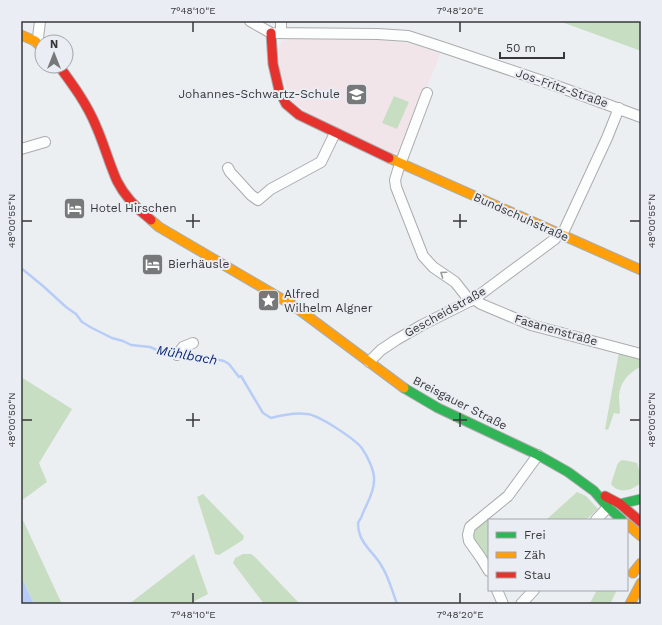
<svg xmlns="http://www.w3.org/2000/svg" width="662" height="625" font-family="'Work Sans',sans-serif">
	<rect width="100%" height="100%" fill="#eceff2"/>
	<polygon fill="#f2e5ea" points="287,39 358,39 380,40 409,43 441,52 401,152 393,153 315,118 292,101 280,73 279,48 281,42"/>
	<g fill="#c8dec3">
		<polygon points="559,21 641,21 641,51"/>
		<polygon points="394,96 409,102 397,129 382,123"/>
		<path d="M619 352 641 358V367C629 372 620 382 619 396 619 402 620 407 620 412L619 414 614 413 608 430 605 429Z"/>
		<polygon points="21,377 72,409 39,463 47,482 21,501"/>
		<path d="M622 460 629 461 637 463 641 476V483C632 490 619 495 611 484L617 465 619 462Z"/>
		<polygon points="577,492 586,496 598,509 586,520 546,520"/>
		<polygon points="203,494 244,536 243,540 219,555 215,554 197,497"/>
		<polygon points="21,516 62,604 34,604 21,576"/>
		<path d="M490 518 491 520H489V561L485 554 472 541C472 526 478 525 490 518Z"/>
		<polygon points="194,554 208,594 189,604 129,604"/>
		<polygon points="243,554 251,554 255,557 300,604 264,604 233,563 235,558"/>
		<polygon points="597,590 617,590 610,604 588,604 591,601"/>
	</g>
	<polygon fill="#b7cdf7" points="21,576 34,604 21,604"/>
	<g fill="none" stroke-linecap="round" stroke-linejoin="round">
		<g stroke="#b7cdf7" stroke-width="2.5">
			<polyline points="21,268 43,286 66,307 76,314 82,322 92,328 112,338 123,341 131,345 150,347 157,350 177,352"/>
			<path d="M182 352 224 361 229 364 239 377 241 376 263 413 271 418C282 415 295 412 307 414 319 415 353 438 361 447 367 455 375 471 374 481 374 494 365 506 361 518 360 519 359 521 358 523 358 526 359 532 360 535 364 547 375 554 381 565 389 577 392 591 397 604"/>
		</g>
		<defs>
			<g id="street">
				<polyline points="250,21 271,33 378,34 408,36 442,47 554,85 641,117"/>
				<polyline points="281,33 281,21"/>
				<polyline points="35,41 38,38 40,21"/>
				<polyline points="427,93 398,170 395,180 396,187 423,256 433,267 455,282 470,301"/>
				<polyline points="21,149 45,142"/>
				<polyline points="228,168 230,172 251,195 258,200 271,189 321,162 335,133"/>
				<polyline points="562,235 607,138 619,108"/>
				<polyline points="474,299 481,304 531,325 641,354"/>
				<polyline points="177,355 183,347 193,343"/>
				<polyline points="369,362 381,350 396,340 422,325 474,299 555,239 558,233"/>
				<polyline points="596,520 608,507 610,503"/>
				<polyline points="489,571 481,558 469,541 468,535 470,527 508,496 538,455"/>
				<polyline points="497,590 503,604"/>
				<polyline points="521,604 534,590"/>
			</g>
			<g id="fast">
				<polyline points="404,388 438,408 538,455 568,472 594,491 608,507 622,520"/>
				<polyline points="620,504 641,499"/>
			</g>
			<g id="slow">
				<polyline points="21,35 35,41 42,48"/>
				<polyline points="389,158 641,270"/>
				<polyline points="151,220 159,227 294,306 404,388"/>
				<polyline points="627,524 641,536"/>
				<polyline points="633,573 641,563"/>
				<polyline points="630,604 641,583"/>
			</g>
			<g id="jam">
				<polyline points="271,33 273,64 279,90 286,104 299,115 389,158"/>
				<path d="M59 66C73 85 87 104 96 126 104 144 109 163 117 181 125 197 137 209 151 220"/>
				<polyline points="605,496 620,504 641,522"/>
			</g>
		</defs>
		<use href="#street" stroke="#aaacae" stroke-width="12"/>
		<use href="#fast" stroke="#aaacae" stroke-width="11"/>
		<use href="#slow" stroke="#aaacae" stroke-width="11"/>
		<use href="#jam" stroke="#aaacae" stroke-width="11"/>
		<use href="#street" stroke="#fcfdfd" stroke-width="10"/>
		<use href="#fast" stroke="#30b455" stroke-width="9"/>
		<use href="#slow" stroke="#ff9f0a" stroke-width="9"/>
		<use href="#jam" stroke="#e5322d" stroke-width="9"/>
	</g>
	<defs><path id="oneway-chevron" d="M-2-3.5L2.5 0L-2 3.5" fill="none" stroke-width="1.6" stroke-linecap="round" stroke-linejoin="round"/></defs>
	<use stroke="#9a9a9c" href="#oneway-chevron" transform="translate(443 274) rotate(-145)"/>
	<path fill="none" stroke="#37383a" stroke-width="1.5" d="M193 22V32M460 22V32M193 214V228M460 214V228M22 221H32M186 221H200M453 221H467M630 221H640M193 413V427M460 413V427M22 420H32M186 420H200M453 420H467M630 420H640M193 593V603M460 593V603"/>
	<defs>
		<symbol id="school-square" viewBox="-11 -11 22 22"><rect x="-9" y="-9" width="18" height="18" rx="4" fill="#76787a" stroke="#eaeef4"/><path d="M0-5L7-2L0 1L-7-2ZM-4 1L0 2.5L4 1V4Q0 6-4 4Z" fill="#fff"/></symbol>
		<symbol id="hotel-square" viewBox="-11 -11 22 22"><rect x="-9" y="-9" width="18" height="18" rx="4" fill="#76787a" stroke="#eaeef4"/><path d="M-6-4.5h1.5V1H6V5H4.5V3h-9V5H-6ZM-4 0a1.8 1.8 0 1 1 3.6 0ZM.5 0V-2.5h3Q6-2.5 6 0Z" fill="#fff"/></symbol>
		<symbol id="sight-square" viewBox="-11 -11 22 22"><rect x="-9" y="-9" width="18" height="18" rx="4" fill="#76787a" stroke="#eaeef4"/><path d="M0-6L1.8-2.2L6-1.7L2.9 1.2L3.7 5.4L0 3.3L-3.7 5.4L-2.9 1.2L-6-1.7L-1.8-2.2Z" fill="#fff"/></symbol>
	</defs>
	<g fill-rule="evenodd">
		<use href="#school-square" x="344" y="82" width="25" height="25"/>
		<use href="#hotel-square" x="62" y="196" width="25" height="25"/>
		<use href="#hotel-square" x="140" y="252" width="25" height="25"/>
		<use href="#sight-square" x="256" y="288" width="25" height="25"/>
	</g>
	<g text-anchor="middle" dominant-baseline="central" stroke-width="4" stroke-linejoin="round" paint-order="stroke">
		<g font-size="12" fill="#37383a" stroke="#eaeef4">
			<text transform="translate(562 88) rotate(19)">Jos-Fritz-Straße</text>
			<text transform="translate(521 217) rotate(24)">Bundschuhstraße</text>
			<text transform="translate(445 312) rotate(-29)">Gescheidstraße</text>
			<text transform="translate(556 330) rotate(16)">Fasanenstraße</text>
			<text transform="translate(460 403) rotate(27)">Breisgauer Straße</text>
		</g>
		<g font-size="12" fill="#37383a" stroke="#eaeef4" text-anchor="start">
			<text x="340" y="94" text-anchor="end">Johannes-Schwartz-Schule</text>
			<text x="90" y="208">Hotel Hirschen</text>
			<text x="168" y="264">Bierhäusle</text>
			<text x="284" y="294">Alfred<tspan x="284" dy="14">Wilhelm Algner</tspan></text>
		</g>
		<g font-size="13" font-style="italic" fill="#082879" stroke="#eaeef4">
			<text transform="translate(187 355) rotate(10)">Mühlbach</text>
		</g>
	</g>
	<rect width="662" height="625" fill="none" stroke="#eaeef4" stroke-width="44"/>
	<rect x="488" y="519" width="140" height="72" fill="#eaeef4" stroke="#a2a5aa"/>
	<rect x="496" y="532" width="20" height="6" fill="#30b455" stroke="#a2a5aa"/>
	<text x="524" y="539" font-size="12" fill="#37383a">Frei</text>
	<rect x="496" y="552" width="20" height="6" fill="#ff9f0a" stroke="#a2a5aa"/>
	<text x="524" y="559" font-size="12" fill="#37383a">Zäh</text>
	<rect x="496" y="572" width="20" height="6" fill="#e5322d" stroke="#a2a5aa"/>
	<text x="524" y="579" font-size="12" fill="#37383a">Stau</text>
	<g transform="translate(54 54)"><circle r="19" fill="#eaeef4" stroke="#a2a5aa"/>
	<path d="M0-3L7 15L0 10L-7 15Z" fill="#76787a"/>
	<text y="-6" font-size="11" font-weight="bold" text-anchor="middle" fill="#37383a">N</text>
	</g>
	<path d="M500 52v6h64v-6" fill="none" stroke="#37383a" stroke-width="2"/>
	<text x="506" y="52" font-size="12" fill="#37383a" stroke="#eaeef4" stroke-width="3" paint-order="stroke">50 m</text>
	<rect x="22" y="22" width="618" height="581" fill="none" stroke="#37383a" stroke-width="1.5"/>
	<g font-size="10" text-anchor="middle" fill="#37383a">
		<text x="193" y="14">7°48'10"E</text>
		<text x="460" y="14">7°48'20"E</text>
		<text transform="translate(11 221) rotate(-90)" y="4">48°00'55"N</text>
		<text transform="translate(651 221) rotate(-90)" y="4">48°00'55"N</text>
		<text transform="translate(11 420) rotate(-90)" y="4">48°00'50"N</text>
		<text transform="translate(651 420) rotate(-90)" y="4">48°00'50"N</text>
		<text x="193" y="618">7°48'10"E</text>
		<text x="460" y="618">7°48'20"E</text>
	</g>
</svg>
